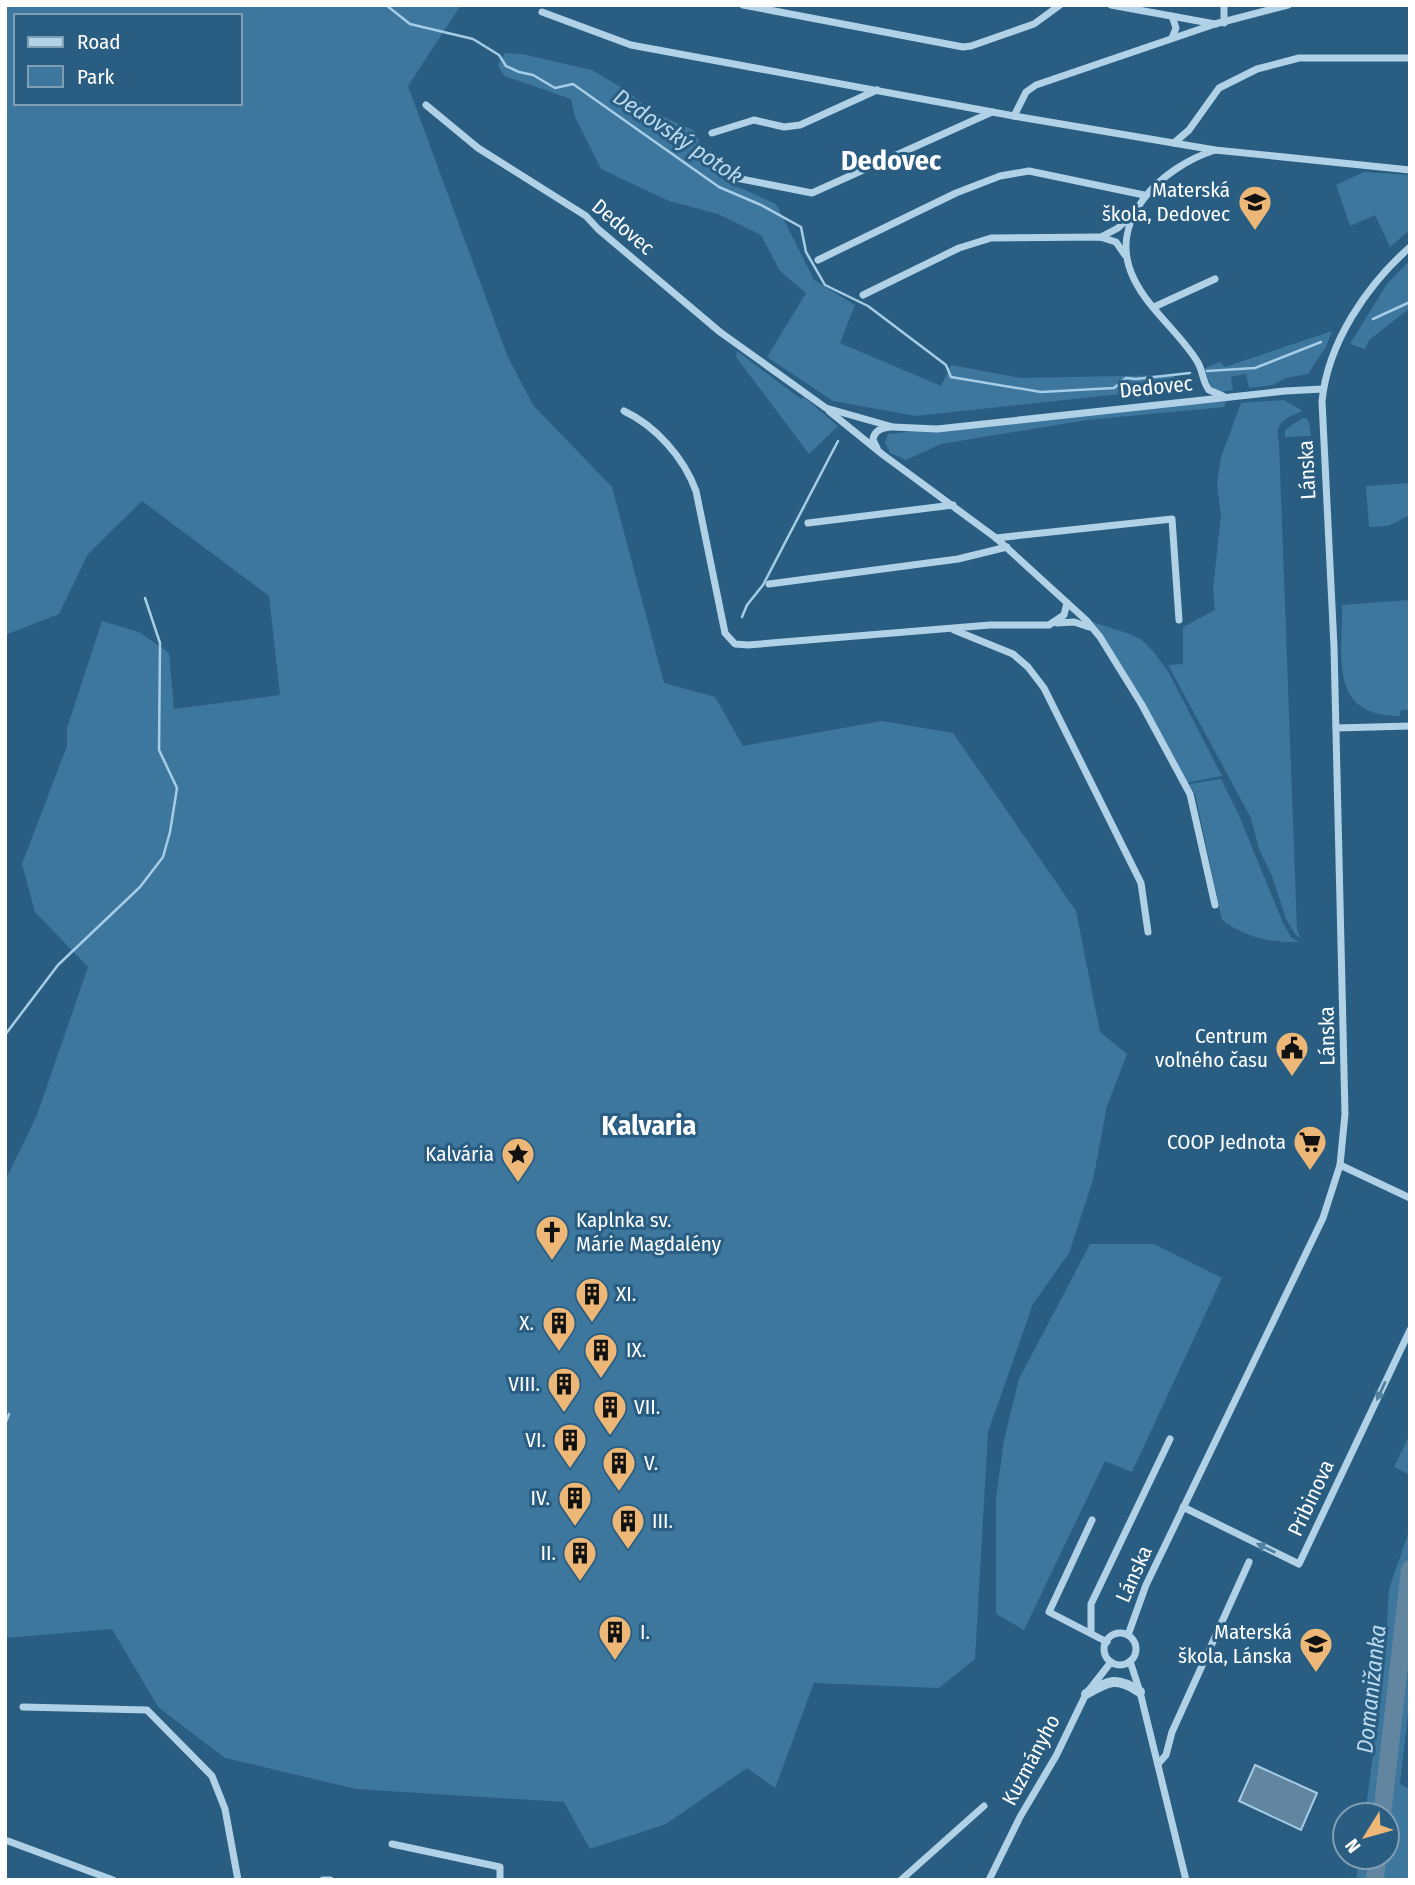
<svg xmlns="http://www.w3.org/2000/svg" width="1415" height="1885" font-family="'Fira Sans Condensed',sans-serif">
	<rect width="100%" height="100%" fill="#295d81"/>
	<g fill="#3d779e" fill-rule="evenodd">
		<path d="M5 5H461L408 86 507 355 533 405 612 487 664 683 715 697 743 746 882 721 953 733 1076 911 1100 1032 1127 1054 1107 1106 1093 1180 1069 1253 1033 1304 988 1432 975 1659 939 1688 814 1683 775 1788 747 1768 666 1824 590 1849 564 1802 356 1789 225 1758 158 1707 112 1629 5 1638V1181L37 1115 88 967 35 912 22 864 67 746V728L102 621 139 632 169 653 174 709 280 695 269 596 142 501 88 554 59 614 5 635ZM16 16H240V103H16Z"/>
		<polygon points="505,53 522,54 592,70 629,92 651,111 695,131 708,162 725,181 776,204 814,280 855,305 840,343 941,386 951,365 1021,378 1174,375 1177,388 916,416 833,401 767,357 806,293 780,271 761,235 718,214 669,201 601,169 575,117 571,99 504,76 498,65"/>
		<polygon points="1364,172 1410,175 1410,230 1390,247 1375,215 1350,226 1336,185"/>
		<polygon points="1410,260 1410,308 1369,340 1365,349 1350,344 1387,284"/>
		<polygon points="1332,331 1326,347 1308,374 1286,378 1273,385 1249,388 1246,374 1231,377 1233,390 1220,392 1212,387 1203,369 1220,362 1225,367"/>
		<polygon points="737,351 801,399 804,397 838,426 809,454 736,357"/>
		<polygon points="1227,397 1224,407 1087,420 941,444 906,460 890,453 885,442 888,434"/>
		<path d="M1284 400 1303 411C1287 417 1273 423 1279 442L1297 930 1301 939 1295 934 1286 919 1272 876 1259 849 1251 818 1168 665 1183 664V627L1215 610 1213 589 1221 515 1217 484 1221 457 1241 403Z"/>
		<polygon points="1302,418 1306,418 1309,422 1311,436 1285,437 1285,430"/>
		<polygon points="1410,483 1410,515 1388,526 1369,527 1366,486"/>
		<path d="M1410 600V710H1401L1400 716C1328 716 1343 658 1342 605Z"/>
		<polygon points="1086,620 1130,634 1142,640 1153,651 1169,673 1222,776 1185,783 1166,746"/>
		<path d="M1221 779 1238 813 1283 923 1291 937 1299 942C1270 943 1245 937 1222 920L1195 794 1189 784Z"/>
		<polygon points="1090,1244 1154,1244 1222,1278 1132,1472 1105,1461 1024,1630 996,1614 996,1498 1004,1440 1019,1379"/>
		<polygon points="1410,1434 1410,1475 1394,1467"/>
		<polygon points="1410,1528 1410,1696 1400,1784 1410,1789 1410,1880 1356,1880 1359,1857 1387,1857 1387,1815 1365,1815 1384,1672 1389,1589"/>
	</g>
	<polygon fill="#62869f" stroke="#a5cde6" stroke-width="2" points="1255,1765 1317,1793 1301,1830 1239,1801"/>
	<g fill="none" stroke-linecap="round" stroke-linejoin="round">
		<g stroke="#a5cde6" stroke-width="2.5">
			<polyline points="386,5 410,24 473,39 499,55 506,66 519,72 533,75 555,88 573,84 719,187 761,205 801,227 806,252 825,285 868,306 946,365 951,377 1041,392 1114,388 1126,378 1136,379 1190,373"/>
			<polyline points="1373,319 1410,302"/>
			<polyline points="1207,371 1255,368 1321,342"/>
			<polyline points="742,617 747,605 763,585 838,441"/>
			<polyline points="5,1035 58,965 140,887 163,857 170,832 177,788 159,750 160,643 145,598"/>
			<polyline points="5,1424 9,1414"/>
		</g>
		<g stroke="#62869f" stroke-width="18">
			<polyline points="1382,1815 1410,1569"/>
			<polyline points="1375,1880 1377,1857"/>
		</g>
		<g stroke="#b1d1e6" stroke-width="7">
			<polyline points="743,5 963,47 971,46 1034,24 1060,5"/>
			<polyline points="1111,5 1215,24"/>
			<polyline points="542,12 631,45 1014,116 1215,150 1410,170"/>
			<polyline points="1224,23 1224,5"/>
			<polyline points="1172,38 1176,28 1172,16"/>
			<polyline points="426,105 478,148 586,216 598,229 720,332 826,408 893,427 937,429 1285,391 1323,389"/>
			<polyline points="1014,116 1026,92 1036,85 1215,24 1288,5"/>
			<polyline points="712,133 754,120 784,127 800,125 877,90"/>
			<polyline points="1174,143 1189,130 1219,88 1257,69 1299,58 1410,58"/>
			<path d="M1215 150C1162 167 1105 220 1134 279 1149 310 1179 332 1197 361 1203 370 1202 381 1209 390L1223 396"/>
			<polyline points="731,177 812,193 992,112"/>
			<polyline points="1101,237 1118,228 1131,216"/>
			<polyline points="818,260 956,193 1000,176 1029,171 1144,195"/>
			<polyline points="863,295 959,248 991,238 1100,237 1116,242 1125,255"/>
			<polyline points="1154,307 1215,279"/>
			<path d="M624 411C656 426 684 458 696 491L725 633 735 644 748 645 990 625H1049L1064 615 1067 603"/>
			<polyline points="829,411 882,454 996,538 1086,620 1100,637 1142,705 1190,794 1215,905"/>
			<path d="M877 448 873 440C874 430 882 428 891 427"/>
			<polyline points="808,523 953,505"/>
			<polyline points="996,538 1172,519 1179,620"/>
			<polyline points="769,584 958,559 1007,547"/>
			<polyline points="1057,623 1074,622 1089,627"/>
			<polyline points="954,630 1013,654 1028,667 1044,688 1141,883 1148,932"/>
			<polyline points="1336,728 1410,726"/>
			<polyline points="1340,1165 1410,1198"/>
			<polyline points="1183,1507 1299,1564 1410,1330"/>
			<polyline points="1092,1520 1049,1612 1107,1642"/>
			<polyline points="1091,1633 1091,1604 1170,1439"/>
			<circle cx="1120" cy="1649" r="16"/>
			<path d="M1128 1635 1146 1585 1323 1218 1340 1165 1345 1114 1334 647 1322 401C1328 342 1367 285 1410 247"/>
			<polyline points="1130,1661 1140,1692 1186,1880"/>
			<polyline points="23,1707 147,1710 212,1776 225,1809 238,1880"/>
			<polyline points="1158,1764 1166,1755 1172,1732 1249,1562"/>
			<polyline points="8,1841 113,1880"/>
			<polyline points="392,1844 500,1867 500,1880"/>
			<polyline points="323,1880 330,1880"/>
			<polyline points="901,1880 984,1806"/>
			<polyline points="989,1880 1020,1817 1056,1756 1086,1694 1111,1662"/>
		</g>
		<path stroke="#b1d1e6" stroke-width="10" d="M1086 1694C1109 1681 1116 1676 1140 1692"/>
	</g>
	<defs><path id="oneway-solid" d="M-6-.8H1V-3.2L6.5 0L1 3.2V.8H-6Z" transform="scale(1.75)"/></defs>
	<g fill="#52809f">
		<use href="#oneway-solid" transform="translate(1381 1391) rotate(115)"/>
		<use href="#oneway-solid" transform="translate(1266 1548) rotate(-154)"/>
	</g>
	<defs>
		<symbol id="school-pin" viewBox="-11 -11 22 30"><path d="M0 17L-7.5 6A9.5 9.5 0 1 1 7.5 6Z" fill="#edb877" stroke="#295d81"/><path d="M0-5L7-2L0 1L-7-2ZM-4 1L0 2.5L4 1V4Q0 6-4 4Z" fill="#111"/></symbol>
		<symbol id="civic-pin" viewBox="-11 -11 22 30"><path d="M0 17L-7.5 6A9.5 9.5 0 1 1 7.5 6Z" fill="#edb877" stroke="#295d81"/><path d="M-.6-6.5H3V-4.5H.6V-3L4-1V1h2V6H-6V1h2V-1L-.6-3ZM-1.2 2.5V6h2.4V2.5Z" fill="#111"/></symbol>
		<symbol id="supermarket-pin" viewBox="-11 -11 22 30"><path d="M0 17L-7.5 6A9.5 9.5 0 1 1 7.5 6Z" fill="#edb877" stroke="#295d81"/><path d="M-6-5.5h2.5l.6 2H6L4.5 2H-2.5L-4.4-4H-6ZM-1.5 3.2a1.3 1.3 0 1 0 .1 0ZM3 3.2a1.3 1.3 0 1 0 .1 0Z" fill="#111"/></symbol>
		<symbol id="sight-pin" viewBox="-11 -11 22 30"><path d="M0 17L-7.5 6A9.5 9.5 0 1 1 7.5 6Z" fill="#edb877" stroke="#295d81"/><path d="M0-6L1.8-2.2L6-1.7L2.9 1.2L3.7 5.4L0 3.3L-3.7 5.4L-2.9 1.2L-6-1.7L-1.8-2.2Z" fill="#111"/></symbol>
		<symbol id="church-pin" viewBox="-11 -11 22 30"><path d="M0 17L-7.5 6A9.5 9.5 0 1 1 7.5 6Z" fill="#edb877" stroke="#295d81"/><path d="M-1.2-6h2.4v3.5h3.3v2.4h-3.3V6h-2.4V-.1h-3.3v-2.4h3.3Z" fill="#111"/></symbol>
		<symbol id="building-pin" viewBox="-11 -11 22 30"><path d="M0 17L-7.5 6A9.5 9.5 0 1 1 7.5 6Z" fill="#edb877" stroke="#295d81"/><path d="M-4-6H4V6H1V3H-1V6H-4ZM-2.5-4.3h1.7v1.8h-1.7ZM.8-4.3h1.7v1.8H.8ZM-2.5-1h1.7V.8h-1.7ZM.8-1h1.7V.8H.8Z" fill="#111"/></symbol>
	</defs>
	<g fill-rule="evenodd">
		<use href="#school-pin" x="1236" y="183" width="38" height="52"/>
		<use href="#civic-pin" x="1273" y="1029" width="38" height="52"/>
		<use href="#supermarket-pin" x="1291" y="1123" width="38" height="52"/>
		<use href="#sight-pin" x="499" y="1135" width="38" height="52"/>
		<use href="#church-pin" x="533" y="1213" width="38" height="52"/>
		<use href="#building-pin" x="573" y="1275" width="38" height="52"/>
		<use href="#building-pin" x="540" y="1304" width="38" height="52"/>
		<use href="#building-pin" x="582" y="1331" width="38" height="52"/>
		<use href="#building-pin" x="545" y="1365" width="38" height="52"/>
		<use href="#building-pin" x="591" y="1388" width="38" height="52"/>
		<use href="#building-pin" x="551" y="1421" width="38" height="52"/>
		<use href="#building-pin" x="600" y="1444" width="38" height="52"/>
		<use href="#building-pin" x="556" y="1479" width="38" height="52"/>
		<use href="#building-pin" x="609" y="1502" width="38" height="52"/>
		<use href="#building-pin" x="561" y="1534" width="38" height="52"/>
		<use href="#building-pin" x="596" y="1613" width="38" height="52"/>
		<use href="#school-pin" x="1297" y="1625" width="38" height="52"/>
	</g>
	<g text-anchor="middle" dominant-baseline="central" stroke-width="6" stroke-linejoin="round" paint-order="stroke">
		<g font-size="21" fill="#fff" stroke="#295d81" text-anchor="end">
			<text x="1230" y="190">Materská<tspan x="1230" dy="24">škola, Dedovec</tspan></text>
			<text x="1268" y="1036">Centrum<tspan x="1268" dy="24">voľného času</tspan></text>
			<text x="1286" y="1142">COOP Jednota</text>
			<text x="494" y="1154">Kalvária</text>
			<text x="576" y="1220" text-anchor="start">Kaplnka sv.<tspan x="576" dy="24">Márie Magdalény</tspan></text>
			<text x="616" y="1294" text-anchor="start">XI.</text>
			<text x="534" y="1323">X.</text>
			<text x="626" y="1350" text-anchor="start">IX.</text>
			<text x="540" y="1384">VIII.</text>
			<text x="634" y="1407" text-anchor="start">VII.</text>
			<text x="546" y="1440">VI.</text>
			<text x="644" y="1463" text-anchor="start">V.</text>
			<text x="550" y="1498">IV.</text>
			<text x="652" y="1521" text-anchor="start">III.</text>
			<text x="556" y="1553">II.</text>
			<text x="640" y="1632" text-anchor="start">I.</text>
			<text x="1292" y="1632">Materská<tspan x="1292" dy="24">škola, Lánska</tspan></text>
		</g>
		<g font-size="21" fill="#fff" stroke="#295d81">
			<text transform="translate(623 227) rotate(40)">Dedovec</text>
			<text transform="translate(1156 387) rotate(-6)">Dedovec</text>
			<text transform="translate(1307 470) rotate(-93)">Lánska</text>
			<text transform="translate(1327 1036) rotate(-91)">Lánska</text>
			<text transform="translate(1311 1498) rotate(-65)">Pribinova</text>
			<text transform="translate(1134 1574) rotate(-66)">Lánska</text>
			<text transform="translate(1031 1760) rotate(-62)">Kuzmányho</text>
		</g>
		<g font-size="23" font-style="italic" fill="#bcdaed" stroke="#295d81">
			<text transform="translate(678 136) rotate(34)">Dedovský potok</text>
			<text transform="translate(1371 1689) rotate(-84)">Domanižanka</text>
		</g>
		<g font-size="28" font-weight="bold" fill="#fff" stroke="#295d81">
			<text x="891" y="160">Dedovec</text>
			<text x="649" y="1125">Kalvaria</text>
		</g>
	</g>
	<rect width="1415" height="1885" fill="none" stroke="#ffffff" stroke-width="14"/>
	<rect x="14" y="14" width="228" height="91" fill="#295d81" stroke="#7f9eb3" stroke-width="2"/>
	<rect x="28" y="37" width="35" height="10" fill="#b1d1e6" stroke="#7f9eb3" stroke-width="2"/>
	<text x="77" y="49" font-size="21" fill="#ffffff">Road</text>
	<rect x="28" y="66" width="35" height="21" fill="#3d779e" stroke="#7f9eb3" stroke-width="2"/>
	<text x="77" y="84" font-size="21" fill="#ffffff">Park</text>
	<g transform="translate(1366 1836) rotate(233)"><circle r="33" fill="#295d81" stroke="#7f9eb3" stroke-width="2"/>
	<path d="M0-5L12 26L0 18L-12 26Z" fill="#edb877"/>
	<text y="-10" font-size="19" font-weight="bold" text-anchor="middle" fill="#ffffff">N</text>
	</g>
</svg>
